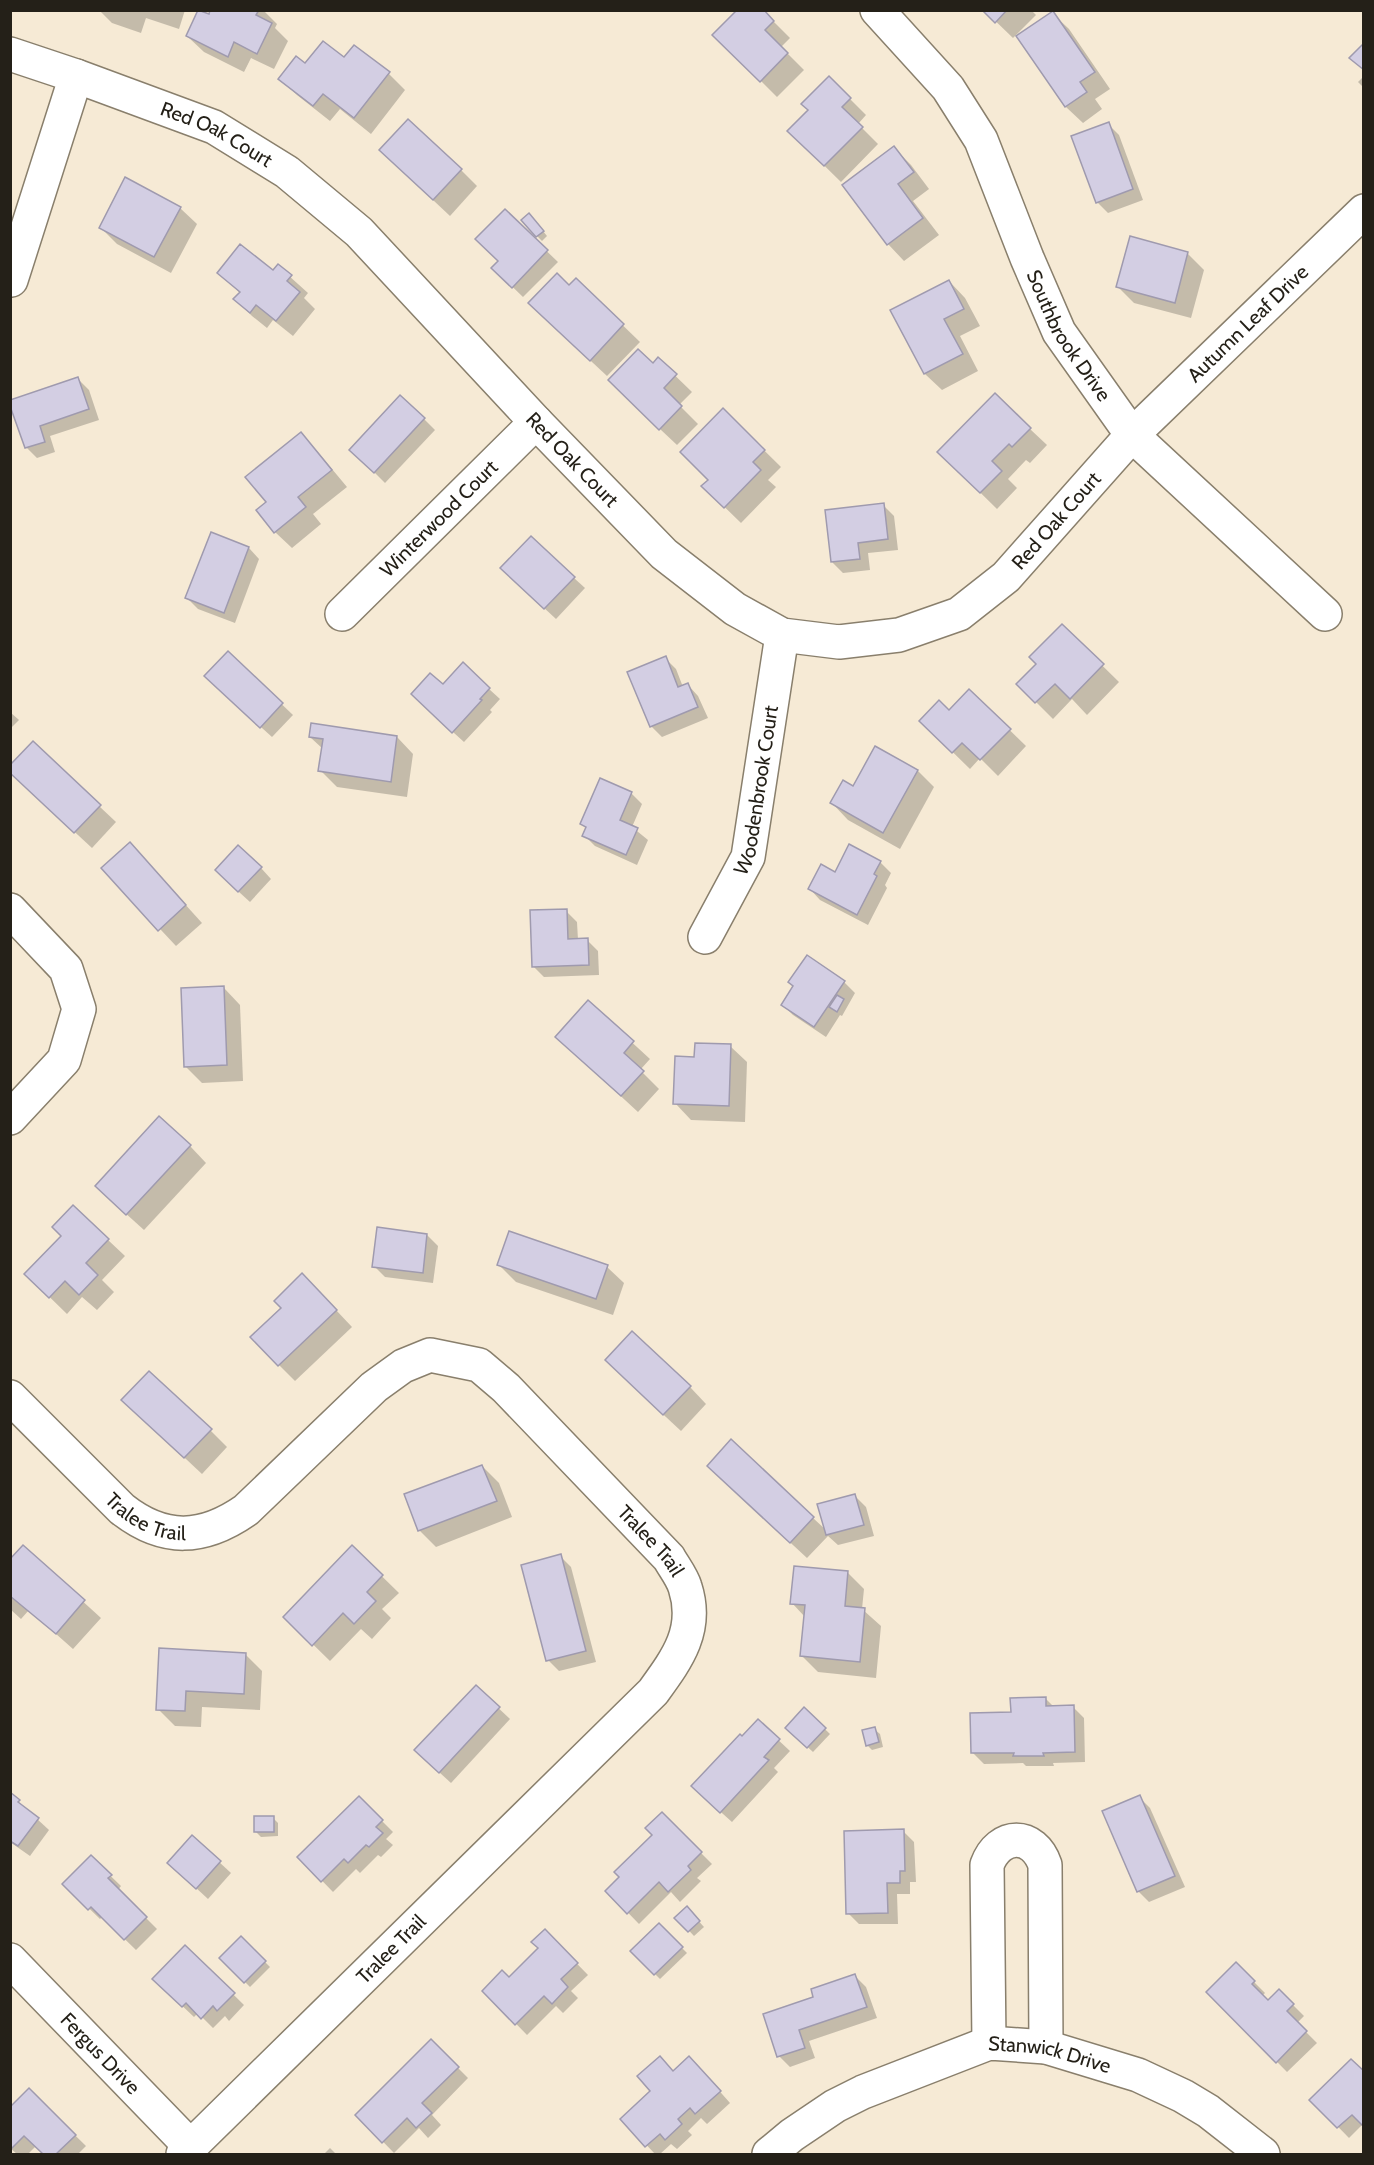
<svg xmlns="http://www.w3.org/2000/svg" width="1374" height="2165" font-family="Cabin,sans-serif">
	<rect width="100%" height="100%" fill="#f6ead5"/>
	<g fill="#0003">
		<polygon points="99,10 185,10 179,29 146,18 141,33 112,23"/>
		<polygon points="212,10 263,10 277,24 275,28 288,41 274,69 251,58 244,72 204,52 187,36 210,16"/>
		<polygon points="762,10 790,38 781,47 804,70 777,97 715,35"/>
		<polygon points="984,10 1031,10 1036,15 1013,38"/>
		<polygon points="1052,13 1069,29 1110,89 1095,99 1102,109 1083,123 1066,107 1018,36"/>
		<polygon points="354,47 389,74 405,90 371,134 340,109 330,121 297,95 280,79 305,65 345,59"/>
		<polygon points="1364,76 1364,88 1358,82"/>
		<polygon points="829,78 866,115 858,124 878,144 841,182 789,131 810,111"/>
		<polygon points="1108,124 1119,135 1143,200 1108,213 1097,202"/>
		<polygon points="894,148 911,165 929,189 913,201 939,235 904,261 888,244 844,185"/>
		<polygon points="398,167 461,170 477,186 450,216"/>
		<polygon points="180,208 197,224 171,273 117,244 101,228"/>
		<polygon points="505,211 558,262 523,297 493,268 500,261"/>
		<polygon points="534,220 547,236 542,241 537,236"/>
		<polygon points="1131,238 1188,254 1204,270 1191,318 1134,303 1117,286"/>
		<polygon points="278,266 308,293 304,298 315,309 293,336 273,320 267,328 252,316 235,299 240,293 219,273 274,272"/>
		<polygon points="576,280 640,342 607,376 546,319"/>
		<polygon points="949,281 965,298 980,326 960,336 978,371 942,390 925,374 892,311"/>
		<polygon points="658,359 692,392 679,405 698,424 677,445 626,397"/>
		<polygon points="78,379 89,390 99,420 50,436 55,452 37,458 26,447 11,402"/>
		<polygon points="723,410 781,467 768,480 776,487 741,523 703,486 710,480"/>
		<polygon points="424,419 435,430 385,483 362,460"/>
		<polygon points="1030,429 1047,445 1030,463 1026,460 1008,479 1017,488 997,509 939,452"/>
		<polygon points="300,434 317,451 347,487 313,514 321,524 292,548 275,532 268,502"/>
		<polygon points="883,505 894,516 898,550 868,553 870,570 843,573 832,562"/>
		<polygon points="249,548 259,559 235,623 198,609 187,598"/>
		<polygon points="574,578 585,588 556,619 513,579"/>
		<polygon points="1062,626 1119,682 1087,715 1072,699 1053,719 1018,684 1038,664"/>
		<polygon points="228,653 293,715 272,737 217,687"/>
		<polygon points="665,658 676,669 683,687 688,685 698,696 708,718 662,737 651,726"/>
		<polygon points="443,686 489,689 500,699 490,710 492,712 464,742 423,705"/>
		<polygon points="970,691 1026,746 998,776 980,758 970,769 921,721 949,712"/>
		<polygon points="10,712 19,720 10,729"/>
		<polygon points="310,737 397,737 413,754 407,797 337,787 320,770 323,749"/>
		<polygon points="918,771 934,787 900,849 848,820 832,803 853,788"/>
		<polygon points="25,786 99,806 116,822 92,848"/>
		<polygon points="631,793 642,804 632,827 648,840 637,865 595,846 584,835 587,829 582,824"/>
		<polygon points="146,861 202,923 176,946 103,868"/>
		<polygon points="880,862 891,873 885,885 887,888 868,925 820,900 810,889 836,874"/>
		<polygon points="261,868 271,879 250,902 227,881"/>
		<polygon points="566,911 577,922 578,940 587,940 598,951 599,975 544,977 533,966"/>
		<polygon points="844,982 855,993 842,1016 840,1015 826,1037 793,1015 783,1005"/>
		<polygon points="224,988 240,1005 243,1081 202,1083 185,1066"/>
		<polygon points="588,1002 650,1059 640,1070 659,1089 638,1112 574,1053"/>
		<polygon points="730,1046 747,1062 745,1122 691,1120 675,1103 695,1059"/>
		<polygon points="190,1146 206,1163 144,1230 113,1202"/>
		<polygon points="73,1207 125,1256 102,1280 114,1292 97,1310 82,1297 67,1314 26,1274 63,1236"/>
		<polygon points="427,1235 438,1246 433,1283 385,1277 374,1266"/>
		<polygon points="499,1265 607,1267 624,1283 613,1315 516,1282"/>
		<polygon points="319,1292 352,1327 295,1381 279,1365"/>
		<polygon points="623,1377 690,1387 706,1404 681,1431"/>
		<polygon points="140,1416 210,1430 227,1447 202,1474"/>
		<polygon points="482,1466 499,1483 512,1517 436,1547 419,1530"/>
		<polygon points="725,1482 813,1518 826,1530 855,1496 866,1507 874,1536 838,1545 828,1536 807,1558"/>
		<polygon points="23,1547 101,1618 73,1649 29,1610 21,1619 10,1609 10,1561"/>
		<polygon points="352,1547 399,1593 382,1609 391,1618 372,1639 361,1629 330,1661 285,1617"/>
		<polygon points="560,1556 571,1567 596,1662 559,1671 548,1660"/>
		<polygon points="847,1572 864,1589 862,1609 881,1626 876,1678 818,1672 802,1656 805,1617 792,1603"/>
		<polygon points="161,1650 245,1654 262,1671 260,1710 202,1707 201,1727 175,1726 158,1709"/>
		<polygon points="476,1687 510,1719 451,1783 427,1761"/>
		<polygon points="1046,1699 1054,1707 1073,1707 1084,1718 1085,1762 1053,1763 1054,1766 1026,1766 1023,1763 984,1764 973,1753 1012,1714"/>
		<polygon points="804,1709 830,1734 813,1752 787,1728"/>
		<polygon points="758,1721 790,1751 774,1768 778,1772 732,1822 704,1797 742,1738"/>
		<polygon points="874,1729 880,1734 883,1747 872,1750 867,1745"/>
		<polygon points="10,1794 49,1830 30,1856 10,1842"/>
		<polygon points="1139,1797 1150,1808 1185,1887 1149,1902 1138,1891"/>
		<polygon points="359,1798 393,1832 386,1839 393,1845 381,1857 378,1855 360,1873 356,1869 333,1892 299,1857"/>
		<polygon points="662,1814 712,1864 697,1878 701,1881 680,1902 671,1892 639,1924 607,1891 621,1877 654,1835"/>
		<polygon points="273,1818 278,1823 278,1836 261,1837 256,1832"/>
		<polygon points="903,1831 914,1842 916,1882 910,1882 910,1894 897,1894 898,1924 859,1924 848,1913"/>
		<polygon points="192,1837 231,1873 208,1899 180,1873"/>
		<polygon points="91,1857 121,1886 118,1890 157,1929 136,1950 102,1917 100,1919 64,1884"/>
		<polygon points="687,1908 704,1927 694,1936 677,1918"/>
		<polygon points="659,1925 687,1953 660,1979 632,1951"/>
		<polygon points="545,1931 588,1975 571,1991 578,1998 563,2013 556,2006 527,2035 484,1991 509,1979 540,1949"/>
		<polygon points="241,1938 270,1967 250,1987 221,1958"/>
		<polygon points="185,1947 244,2005 229,2021 225,2016 213,2028 198,2013 194,2017 154,1979"/>
		<polygon points="1236,1964 1265,1993 1262,1996 1268,2002 1279,1991 1304,2016 1297,2023 1317,2043 1287,2072 1208,1992"/>
		<polygon points="855,1976 866,1987 877,2018 809,2041 815,2058 790,2067 779,2056 815,1998"/>
		<polygon points="431,2041 468,2078 432,2115 441,2125 428,2138 419,2128 394,2153 357,2115"/>
		<polygon points="1351,2061 1363,2124 1349,2138 1312,2100"/>
		<polygon points="700,2069 730,2103 707,2124 701,2118 688,2131 692,2135 677,2149 671,2144 660,2154 655,2154 622,2119 674,2072"/>
		<polygon points="29,2090 86,2146 78,2154 45,2154 36,2146 28,2154 17,2154 10,2148"/>
		<polygon points="330,2148 336,2154 324,2154"/>
	</g>
	<g fill="#d3cee3" stroke="#9f9aae" stroke-width="1.5">
		<polygon points="198,10 209,14 210,10 259,10 256,15 272,23 257,54 234,42 228,57 186,36"/>
		<polygon points="737,10 764,10 774,21 765,30 788,53 760,82 712,35"/>
		<polygon points="982,10 1007,10 995,23"/>
		<polygon points="1053,11 1095,72 1080,82 1087,92 1065,107 1016,36"/>
		<polygon points="323,41 344,57 354,45 390,72 354,118 323,94 313,106 278,79 296,56 305,63"/>
		<polygon points="1364,43 1364,70 1349,58"/>
		<polygon points="829,76 851,98 842,107 863,127 824,166 787,131 808,110 801,104"/>
		<polygon points="408,119 462,169 433,200 379,150"/>
		<polygon points="1109,122 1133,189 1096,203 1071,136"/>
		<polygon points="894,146 914,172 898,184 923,218 887,245 842,185"/>
		<polygon points="125,177 181,207 154,257 99,228"/>
		<polygon points="505,209 548,250 512,288 491,268 498,261 475,239"/>
		<polygon points="529,213 544,231 536,237 521,220"/>
		<polygon points="1130,236 1188,252 1175,303 1116,287"/>
		<polygon points="240,244 273,270 278,264 292,275 287,281 300,292 276,321 256,305 250,313 233,299 240,292 217,273"/>
		<polygon points="557,273 569,285 576,278 624,324 590,361 528,303"/>
		<polygon points="949,280 964,309 944,319 963,354 924,374 890,310"/>
		<polygon points="638,349 653,363 658,357 677,374 664,388 682,406 659,430 608,380"/>
		<polygon points="78,377 89,409 40,426 45,442 25,448 10,406 10,400"/>
		<polygon points="995,393 1031,428 1012,447 1009,444 992,461 1002,471 980,493 937,452"/>
		<polygon points="400,395 425,418 374,473 349,450"/>
		<polygon points="723,408 765,450 753,462 761,470 724,508 701,486 708,480 680,452"/>
		<polygon points="301,432 332,470 298,497 306,507 274,533 256,510 266,502 245,477"/>
		<polygon points="884,503 888,539 858,543 860,559 831,562 825,510"/>
		<polygon points="211,532 249,547 224,613 185,598"/>
		<polygon points="531,536 575,577 544,609 500,568"/>
		<polygon points="1062,624 1104,664 1070,699 1055,684 1035,703 1016,684 1036,664 1029,657"/>
		<polygon points="228,651 283,703 260,728 204,676"/>
		<polygon points="666,656 678,687 688,683 698,707 650,727 627,672"/>
		<polygon points="463,662 490,688 480,699 482,700 452,733 411,694 430,673 443,684"/>
		<polygon points="969,689 1011,729 980,760 962,743 952,753 919,721 939,700 949,710"/>
		<polygon points="311,723 397,736 391,782 318,771 323,739 309,737"/>
		<polygon points="33,741 101,805 74,833 10,773 10,765"/>
		<polygon points="875,746 918,770 883,833 830,803 843,780 853,786"/>
		<polygon points="600,778 632,792 620,820 638,828 626,855 582,836 586,827 580,824"/>
		<polygon points="130,842 186,905 158,931 101,868"/>
		<polygon points="849,844 881,861 874,874 877,876 857,915 808,889 821,864 835,872"/>
		<polygon points="238,845 262,867 238,892 215,870"/>
		<polygon points="567,909 568,939 588,938 589,965 532,967 530,910"/>
		<polygon points="807,955 845,981 814,1027 781,1005 793,986 788,982"/>
		<polygon points="224,986 227,1065 184,1067 181,988"/>
		<polygon points="837,995 844,999 837,1012 829,1007"/>
		<polygon points="588,1000 634,1041 624,1053 644,1071 621,1096 555,1037"/>
		<polygon points="695,1043 731,1044 729,1106 673,1104 675,1056 694,1057"/>
		<polygon points="159,1116 191,1145 126,1215 95,1186"/>
		<polygon points="73,1205 109,1239 86,1263 98,1275 79,1295 65,1281 49,1298 24,1274 61,1236 52,1227"/>
		<polygon points="377,1227 427,1234 423,1273 372,1267"/>
		<polygon points="509,1231 608,1265 596,1299 497,1265"/>
		<polygon points="302,1273 337,1310 278,1366 250,1337 281,1308 274,1301"/>
		<polygon points="632,1331 691,1386 663,1415 605,1360"/>
		<polygon points="149,1371 212,1429 184,1458 121,1400"/>
		<polygon points="731,1439 814,1517 790,1543 707,1466"/>
		<polygon points="482,1465 497,1501 418,1531 404,1494"/>
		<polygon points="855,1494 864,1525 826,1535 817,1504"/>
		<polygon points="23,1545 85,1600 56,1634 10,1596 10,1559"/>
		<polygon points="352,1545 383,1575 367,1592 376,1601 354,1624 343,1613 312,1646 283,1617"/>
		<polygon points="561,1554 586,1651 546,1661 521,1565"/>
		<polygon points="794,1566 848,1571 845,1606 865,1608 860,1662 800,1656 805,1605 790,1604"/>
		<polygon points="159,1648 246,1653 244,1694 186,1691 185,1711 156,1710"/>
		<polygon points="476,1685 500,1707 439,1773 414,1750"/>
		<polygon points="1046,1697 1046,1706 1074,1705 1075,1752 1043,1753 1044,1756 1013,1756 1014,1753 971,1753 970,1713 1011,1712 1010,1698"/>
		<polygon points="804,1707 826,1728 807,1748 785,1728"/>
		<polygon points="758,1719 780,1739 764,1757 769,1760 720,1813 691,1786 740,1734 742,1736"/>
		<polygon points="875,1727 879,1742 866,1746 862,1730"/>
		<polygon points="10,1792 20,1800 18,1802 39,1818 18,1846 10,1841"/>
		<polygon points="1140,1795 1175,1876 1137,1892 1102,1811"/>
		<polygon points="359,1796 383,1820 376,1827 383,1833 369,1847 366,1845 348,1863 344,1859 321,1882 297,1857"/>
		<polygon points="662,1812 702,1852 688,1866 691,1870 668,1892 659,1882 627,1914 605,1891 619,1877 614,1872 652,1835 645,1828"/>
		<rect x="254" y="1816" width="20" height="16"/>
		<polygon points="904,1829 905,1871 900,1871 900,1883 887,1883 888,1913 846,1914 844,1831"/>
		<polygon points="192,1835 221,1861 196,1889 167,1863"/>
		<polygon points="91,1855 112,1875 108,1878 147,1917 124,1940 91,1907 88,1910 62,1884"/>
		<polygon points="687,1906 700,1921 688,1932 674,1918"/>
		<polygon points="659,1923 683,1947 654,1975 630,1951"/>
		<polygon points="545,1929 578,1963 561,1979 568,1987 552,2004 544,1996 515,2025 482,1991 502,1970 509,1977 538,1948 531,1942"/>
		<polygon points="241,1936 266,1961 244,1983 219,1958"/>
		<polygon points="185,1945 235,1993 217,2011 213,2006 201,2019 186,2003 182,2007 152,1979"/>
		<polygon points="1236,1962 1255,1981 1252,1984 1268,2000 1279,1989 1294,2004 1287,2011 1307,2031 1276,2063 1206,1992"/>
		<polygon points="855,1974 867,2007 799,2030 805,2048 777,2057 763,2014 813,1997 811,1989"/>
		<polygon points="431,2039 459,2067 422,2103 432,2113 416,2128 407,2118 382,2143 355,2115"/>
		<polygon points="660,2056 673,2071 689,2056 721,2091 695,2114 690,2108 678,2119 682,2124 665,2140 660,2134 645,2147 620,2119 650,2091 637,2076"/>
		<polygon points="1351,2059 1364,2071 1364,2127 1352,2115 1337,2128 1309,2100"/>
		<polygon points="29,2088 76,2135 56,2154 43,2154 24,2136 10,2150 10,2107"/>
	</g>
	<g fill="none" stroke-linecap="round" stroke-linejoin="round">
		<defs>
			<g id="minor">
				<path id="s1" d="M877 10 948 88 981 140 1027 258 1059 332 1132 435 1325 614"/>
				<path id="s2" d="M10 54 76 76 214 127 287 172 359 232 536 422 664 554 735 609 782 635 839 642 899 635 959 614 1006 577 1132 435 1364 211"/>
				<polyline points="11,280 76,76"/>
				<path id="s3" d="M342 614 536 422"/>
				<polyline points="10,910 66,969 79,1009 64,1060 10,1118"/>
				<path id="s4" d="M705 937 748 857 782 635"/>
				<path id="s5" d="M10 1397 122 1509C164 1542 203 1540 246 1510L374 1387 403 1366 430 1355 479 1365 506 1388 669 1558C674 1567 682 1577 685 1587 699 1630 677 1659 653 1692L183 2154"/>
				<path id="s6" d="M10 1960 191 2147"/>
				<path d="M989 2043 987 1865C999 1832 1034 1832 1045 1865L1046 2047"/>
				<path id="s7" d="M769 2154 792 2135 835 2106 863 2092 989 2043 1046 2047 1138 2075 1183 2096 1208 2111 1263 2154"/>
			</g>
		</defs>
		<use href="#minor" stroke="#897f6c" stroke-width="36"/>
		<use href="#minor" stroke="#fff" stroke-width="33"/>
	</g>
	<g text-anchor="middle" dominant-baseline="central" stroke-width="6" stroke-linejoin="round" paint-order="stroke">
		<g font-size="20" fill="#242018" stroke="#fff">
			<text stroke="none"><textPath href="#s2" startOffset="222">Red Oak Court</textPath></text>
			<text stroke="none"><textPath href="#s2" startOffset="1575">Autumn Leaf Drive</textPath></text>
			<text stroke="none"><textPath href="#s1" startOffset="382">Southbrook Drive</textPath></text>
			<text stroke="none"><textPath href="#s2" startOffset="708">Red Oak Court</textPath></text>
			<text stroke="none"><textPath href="#s3" startOffset="136">Winterwood Court</textPath></text>
			<text stroke="none"><textPath href="#s2" startOffset="1300">Red Oak Court</textPath></text>
			<text stroke="none"><textPath href="#s4" startOffset="158">Woodenbrook Court</textPath></text>
			<text stroke="none"><textPath href="#s5" startOffset="184">Tralee Trail</textPath></text>
			<text stroke="none"><textPath href="#s5" startOffset="832">Tralee Trail</textPath></text>
			<text transform="translate(391 1949) rotate(-45)">Tralee Trail</text>
			<text stroke="none"><textPath href="#s6" startOffset="130">Fergus Drive</textPath></text>
			<text stroke="none"><textPath href="#s7" startOffset="310">Stanwick Drive</textPath></text>
		</g>
	</g>
	<rect width="1374" height="2165" fill="none" stroke="#242018" stroke-width="24"/>
</svg>
